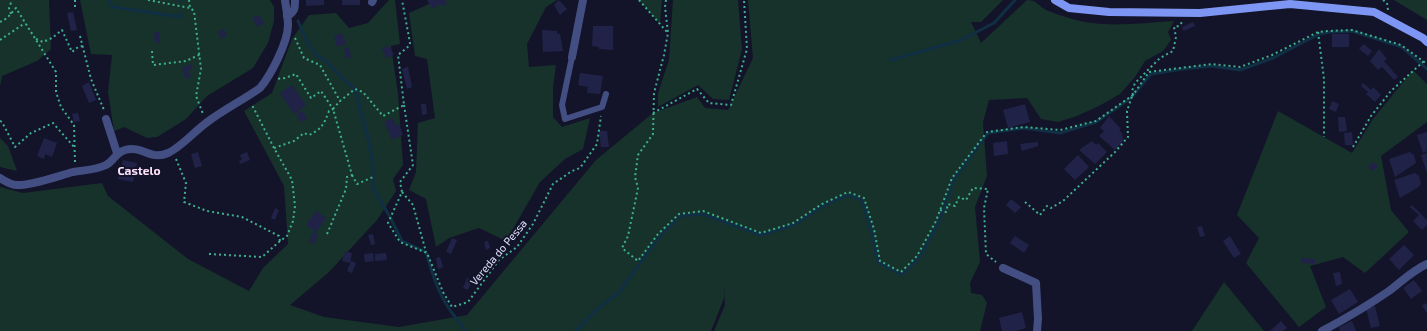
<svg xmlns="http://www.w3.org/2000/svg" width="1427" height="331" font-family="'Exo 2',sans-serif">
	<rect width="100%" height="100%" fill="#131429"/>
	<g fill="#17322b">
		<polygon points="0,0 49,0 51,49 37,61 2,76 0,87"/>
		<polygon points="80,0 270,0 274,7 274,21 268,43 253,68 207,96 186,119 157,137 147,138 124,127 114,131 108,92 112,55 91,54"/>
		<path d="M389 0H395L400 44 391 46 398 94 403 165 393 179 396 191 377 220 329 272 290 305 324 317 399 327 467 315 596 160 653 113 697 97 705 108 728 110 753 58 748 0H1003L981 22H971L981 43 1027 0C1036 0 1039 6 1046 10 1053 13 1062 16 1069 18 1103 29 1139 23 1174 21L1168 32 1171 40 1163 51 1145 61 1135 77 1120 94 1099 106 1077 116 1058 122 1041 119 1027 98 989 100 983 122 987 176 975 207 980 262 970 283 971 293 982 295 987 303 980 331H714L725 305 724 287V298L711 331H0V187L23 193 102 183 108 196 188 259 249 291 263 268 288 244 284 186 244 111 272 93 292 39 309 15 336 13 349 28 368 23Z"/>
		<polygon points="438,0 557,0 546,7 527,44 529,67 556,65 553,88 553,117 562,127 590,118 583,149 565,159 540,182 506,241 479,228 449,238 436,247 426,199 409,190 416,172 418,123 435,118 427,59 415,56 409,13"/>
		<polygon points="639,0 662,0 660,24"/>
		<polygon points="673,0 738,0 742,49 729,100 713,99 698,85 658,107 658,93 669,60"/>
		<polygon points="1394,0 1427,0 1427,20"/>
		<polygon points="1413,70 1427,84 1427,122 1381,156 1391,210 1409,232 1365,273 1343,257 1310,266 1326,307 1299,327 1246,263 1259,238 1237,215 1278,111 1352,153 1373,119"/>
		<polygon points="0,138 8,146 17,171 0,167"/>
		<polygon points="1224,282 1264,331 1192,331"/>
	</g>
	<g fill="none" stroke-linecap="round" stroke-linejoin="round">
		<g stroke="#102f44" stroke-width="3">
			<polyline points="108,0 113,7 181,17 181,13"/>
			<polyline points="180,0 180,1"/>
			<path d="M298 21 307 42 316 55 326 61 340 76 355 89 368 138 373 167V188L390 217 402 241 426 252C432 273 438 293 450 310 455 318 461 323 465 331"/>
			<polyline points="891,60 961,40 994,23 1015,0"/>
			<polyline points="576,331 595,311 619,292 660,236 680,216 702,214 761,235 794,225 823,206 848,195 862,200 871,230 878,262 902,275 919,258 939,222 954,179 988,133 1024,128 1060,133 1096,122 1131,98 1151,74 1183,69 1212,66 1240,70 1273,58 1319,34 1330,32 1352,31 1402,47 1427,69"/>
		</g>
	</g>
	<g fill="#212248">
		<polygon points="306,0 324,0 324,5 306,6"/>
		<rect x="342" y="0" width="18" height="5"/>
		<polygon points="427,0 445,0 447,3 443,6 441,4 432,9"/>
		<polygon points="559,0 567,9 560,15 554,5"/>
		<polygon points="73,12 77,30 71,31 67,13"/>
		<polygon points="259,15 264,23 258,27 252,18"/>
		<polygon points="1193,22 1195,26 1184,31 1182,27"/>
		<polygon points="593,26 613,26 613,50 599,49 599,47 592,46"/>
		<polygon points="224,29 227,36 221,39 218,32"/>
		<polygon points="542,30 557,31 557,34 560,34 563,51 543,52"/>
		<polygon points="159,32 160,43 155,43 154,33"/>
		<polygon points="342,33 346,44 337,47 334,36"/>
		<rect x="1332" y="34" width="17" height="13"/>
		<polygon points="1364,44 1372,51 1368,56 1359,49"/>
		<polygon points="389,45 394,55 386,58 382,49"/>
		<polygon points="349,47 351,57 346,58 344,48"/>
		<polygon points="1379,49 1387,59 1384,61 1398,77 1394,80 1382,67 1378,70 1370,61"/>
		<polygon points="191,64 193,68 188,70 191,77 186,79 182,68"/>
		<polygon points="408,67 412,87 407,89 402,69"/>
		<polygon points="580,73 603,76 600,94 587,93 588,87 578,85"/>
		<polygon points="89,82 96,100 89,103 82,86"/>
		<polygon points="1363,83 1371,90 1373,87 1381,95 1375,102 1366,94 1368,92 1361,86"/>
		<polygon points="292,85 306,105 294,114 280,93"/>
		<polygon points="1332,101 1339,104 1336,112 1329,109"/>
		<polygon points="421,104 426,104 427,114 422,115"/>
		<polygon points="1025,104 1030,122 1008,128 1003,110"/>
		<polygon points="303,111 307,119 300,122 296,114"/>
		<polygon points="78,113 80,121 74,122 72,114"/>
		<polygon points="1109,116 1121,129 1119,130 1122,133 1123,141 1115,150 1099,136 1104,131 1100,128"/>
		<polygon points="1338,117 1345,117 1347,131 1339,132"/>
		<polygon points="393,118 396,126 399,124 403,135 392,140 384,122"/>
		<polygon points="599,131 607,131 609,147 601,147"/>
		<polygon points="1352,132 1353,145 1345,145 1344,133"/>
		<polygon points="1427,132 1427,151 1423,153 1417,135"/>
		<polygon points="44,138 57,143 52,157 45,154 44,159 37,156"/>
		<polygon points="1007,141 1008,154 994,156 993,143"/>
		<polygon points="1092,141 1096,145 1098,143 1107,152 1095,164 1079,150"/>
		<polygon points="1038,142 1038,146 1022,151 1020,144"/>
		<polygon points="198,152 202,166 195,168 191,154"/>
		<polygon points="247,152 250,160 240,164 239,161 242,160 240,155"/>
		<polygon points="1410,152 1414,155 1416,163 1395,177 1389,159"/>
		<polygon points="1427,153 1427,173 1421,155"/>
		<polygon points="1078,155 1089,167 1075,180 1064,169"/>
		<polygon points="123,160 137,163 133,182 118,179"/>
		<polygon points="1373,162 1378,167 1372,171 1368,166"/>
		<polygon points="1415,173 1419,176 1421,184 1417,188 1400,198 1394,180"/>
		<polygon points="1011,199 1021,207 1015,213 1006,205"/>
		<polygon points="1412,205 1427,220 1427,225 1422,230 1413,221 1419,215 1410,207"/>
		<polygon points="275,208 279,210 275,220 271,218"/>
		<polygon points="316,211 326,218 316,232 306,225"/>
		<polygon points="1202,226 1205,236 1200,237 1197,227"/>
		<polygon points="313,232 318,234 314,244 309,242"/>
		<polygon points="373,234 375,244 371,245 368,235"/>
		<polygon points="1015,236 1029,245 1024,253 1010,243"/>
		<polygon points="1230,236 1241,254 1234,258 1223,241"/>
		<polygon points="452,238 457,240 451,254 446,252"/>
		<polygon points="488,241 490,248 486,250 484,242"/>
		<polygon points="1404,245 1414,255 1399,270 1389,259"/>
		<polygon points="345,251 352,253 350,263 342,261"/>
		<polygon points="373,253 374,261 365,262 364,254"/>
		<polygon points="386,253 387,260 375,261 375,254"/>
		<polygon points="440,257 443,267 438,269 436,258"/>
		<polygon points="1302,258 1315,259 1315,264 1301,263"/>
		<polygon points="351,261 356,263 352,273 347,271"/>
		<polygon points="1340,272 1342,284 1336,286 1333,273"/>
		<polygon points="467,278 472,280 468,290 463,288"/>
		<polygon points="1414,280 1422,291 1411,299 1403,288"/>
		<polygon points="1350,289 1358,302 1339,314 1331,300"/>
		<polygon points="1425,303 1427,305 1427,313 1422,306"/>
		<polygon points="1375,306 1380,326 1371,328 1366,309"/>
		<polygon points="1022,312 1026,328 1016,331 1002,331 999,318"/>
		<polygon points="1281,321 1287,328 1283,331 1270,331"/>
		<polygon points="1352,321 1356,331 1340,331 1339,327"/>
	</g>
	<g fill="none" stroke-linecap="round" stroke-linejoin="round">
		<g stroke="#3db18f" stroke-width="2" stroke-dasharray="2 3" stroke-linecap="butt">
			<polyline points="148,0 190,8"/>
			<polyline points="189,0 190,8 194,11 201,69 196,96 203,114"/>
			<polyline points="639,0 667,32"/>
			<polyline points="666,0 665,7 668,33 664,55 654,93 653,134 638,155 635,177 638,188 628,236 622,248 638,261 658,234 679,214 703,211 761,233 793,223 822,204 848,192 864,198 874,229 880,261 901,272 917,256 936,221 952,178 987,132 1024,127 1060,130 1096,121 1133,95 1149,72 1212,64 1240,67 1272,55 1318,32 1329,31 1352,30 1401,45 1427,64"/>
			<polyline points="1383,0 1387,3 1388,10"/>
			<polyline points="75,7 75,0"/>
			<polyline points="11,14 9,8 12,0"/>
			<polyline points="0,22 7,18 16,8 56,72 56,92 61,107 74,125 75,162"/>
			<polyline points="1318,32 1324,79 1324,137"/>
			<polyline points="80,36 91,79 104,110"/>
			<polyline points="295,38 304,58 320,65 340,101 355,89 363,92 383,116 404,105 398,55 409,46 410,43 402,0"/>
			<polyline points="36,39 43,42 52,38 62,30 72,52 78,47 83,46"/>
			<polyline points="0,40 25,23"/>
			<polyline points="152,51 153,65 186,61 201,54"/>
			<polyline points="1133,95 1132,91 1135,83 1160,58 1173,51 1176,37 1174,27 1179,26 1183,21"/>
			<polyline points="404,105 413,165 400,182 402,192 388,223 400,242 427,253 443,292 452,307 468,302 499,260 517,247 533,224 553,184 572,171 580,168 597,144 601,116"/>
			<polyline points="653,113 697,89 709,103 731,105 747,49 744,0"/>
			<polyline points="0,121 2,122 15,147 31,133 53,123 74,147"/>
			<polyline points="1353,147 1371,116 1391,91 1424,61"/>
			<path d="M274 148 294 141 304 133 309 135C322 129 324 124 329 111L333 109 321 91 311 98 296 74 285 78 277 79"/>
			<polyline points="176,159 186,183 184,202 207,211 242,217 279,236 280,241"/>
			<polyline points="352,175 357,184 373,177"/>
			<polyline points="402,192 413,205 426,252"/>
			<polyline points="1025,202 1040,215 1047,206 1051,208 1063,201 1115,152 1128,137 1127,111 1132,96"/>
			<polyline points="940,210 946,212 948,204 955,206 959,197 966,200 973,188 988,189 984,208 986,254 996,262"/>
			<polyline points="327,234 346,189 347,177 352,175 333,109 340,101"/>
			<polyline points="209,254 262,257 280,241 287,236 293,221 295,206 292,180 274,148 252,105"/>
		</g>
		<polyline stroke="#434f83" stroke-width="6" points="572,57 562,105 565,119 602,107 606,94"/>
		<g stroke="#434f83" stroke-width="8">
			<polyline points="372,2 373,0"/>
			<path d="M287 16C295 12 295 8 295 0"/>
			<polyline points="572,57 583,0"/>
			<polyline points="106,119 117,153"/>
			<path d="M0 178C5 181 11 185 17 185 31 186 58 176 73 172 84 170 96 170 106 165 114 161 115 153 125 150 143 145 150 161 168 153 180 148 195 131 206 123 223 110 243 100 260 88 271 75 288 42 288 25 288 17 286 8 285 0"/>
			<polyline points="1003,268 1036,283 1038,319 1037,331"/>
			<path d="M1322 331C1345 319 1367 306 1389 291 1401 282 1413 270 1427 264"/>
		</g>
		<polyline stroke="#7e96f3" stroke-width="8" points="1055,0 1069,8 1109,12 1200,13 1290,4 1374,12 1423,38 1427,42"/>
	</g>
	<g text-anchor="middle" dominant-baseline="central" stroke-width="4" stroke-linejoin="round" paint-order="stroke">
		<g font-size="11" fill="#dee1fc" stroke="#131429">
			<text transform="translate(498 252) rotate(-50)">Vereda do Pessa</text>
		</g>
		<g font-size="12" font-weight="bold" fill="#fce0f8" stroke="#131429">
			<text x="139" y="170">Castelo</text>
		</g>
	</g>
</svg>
